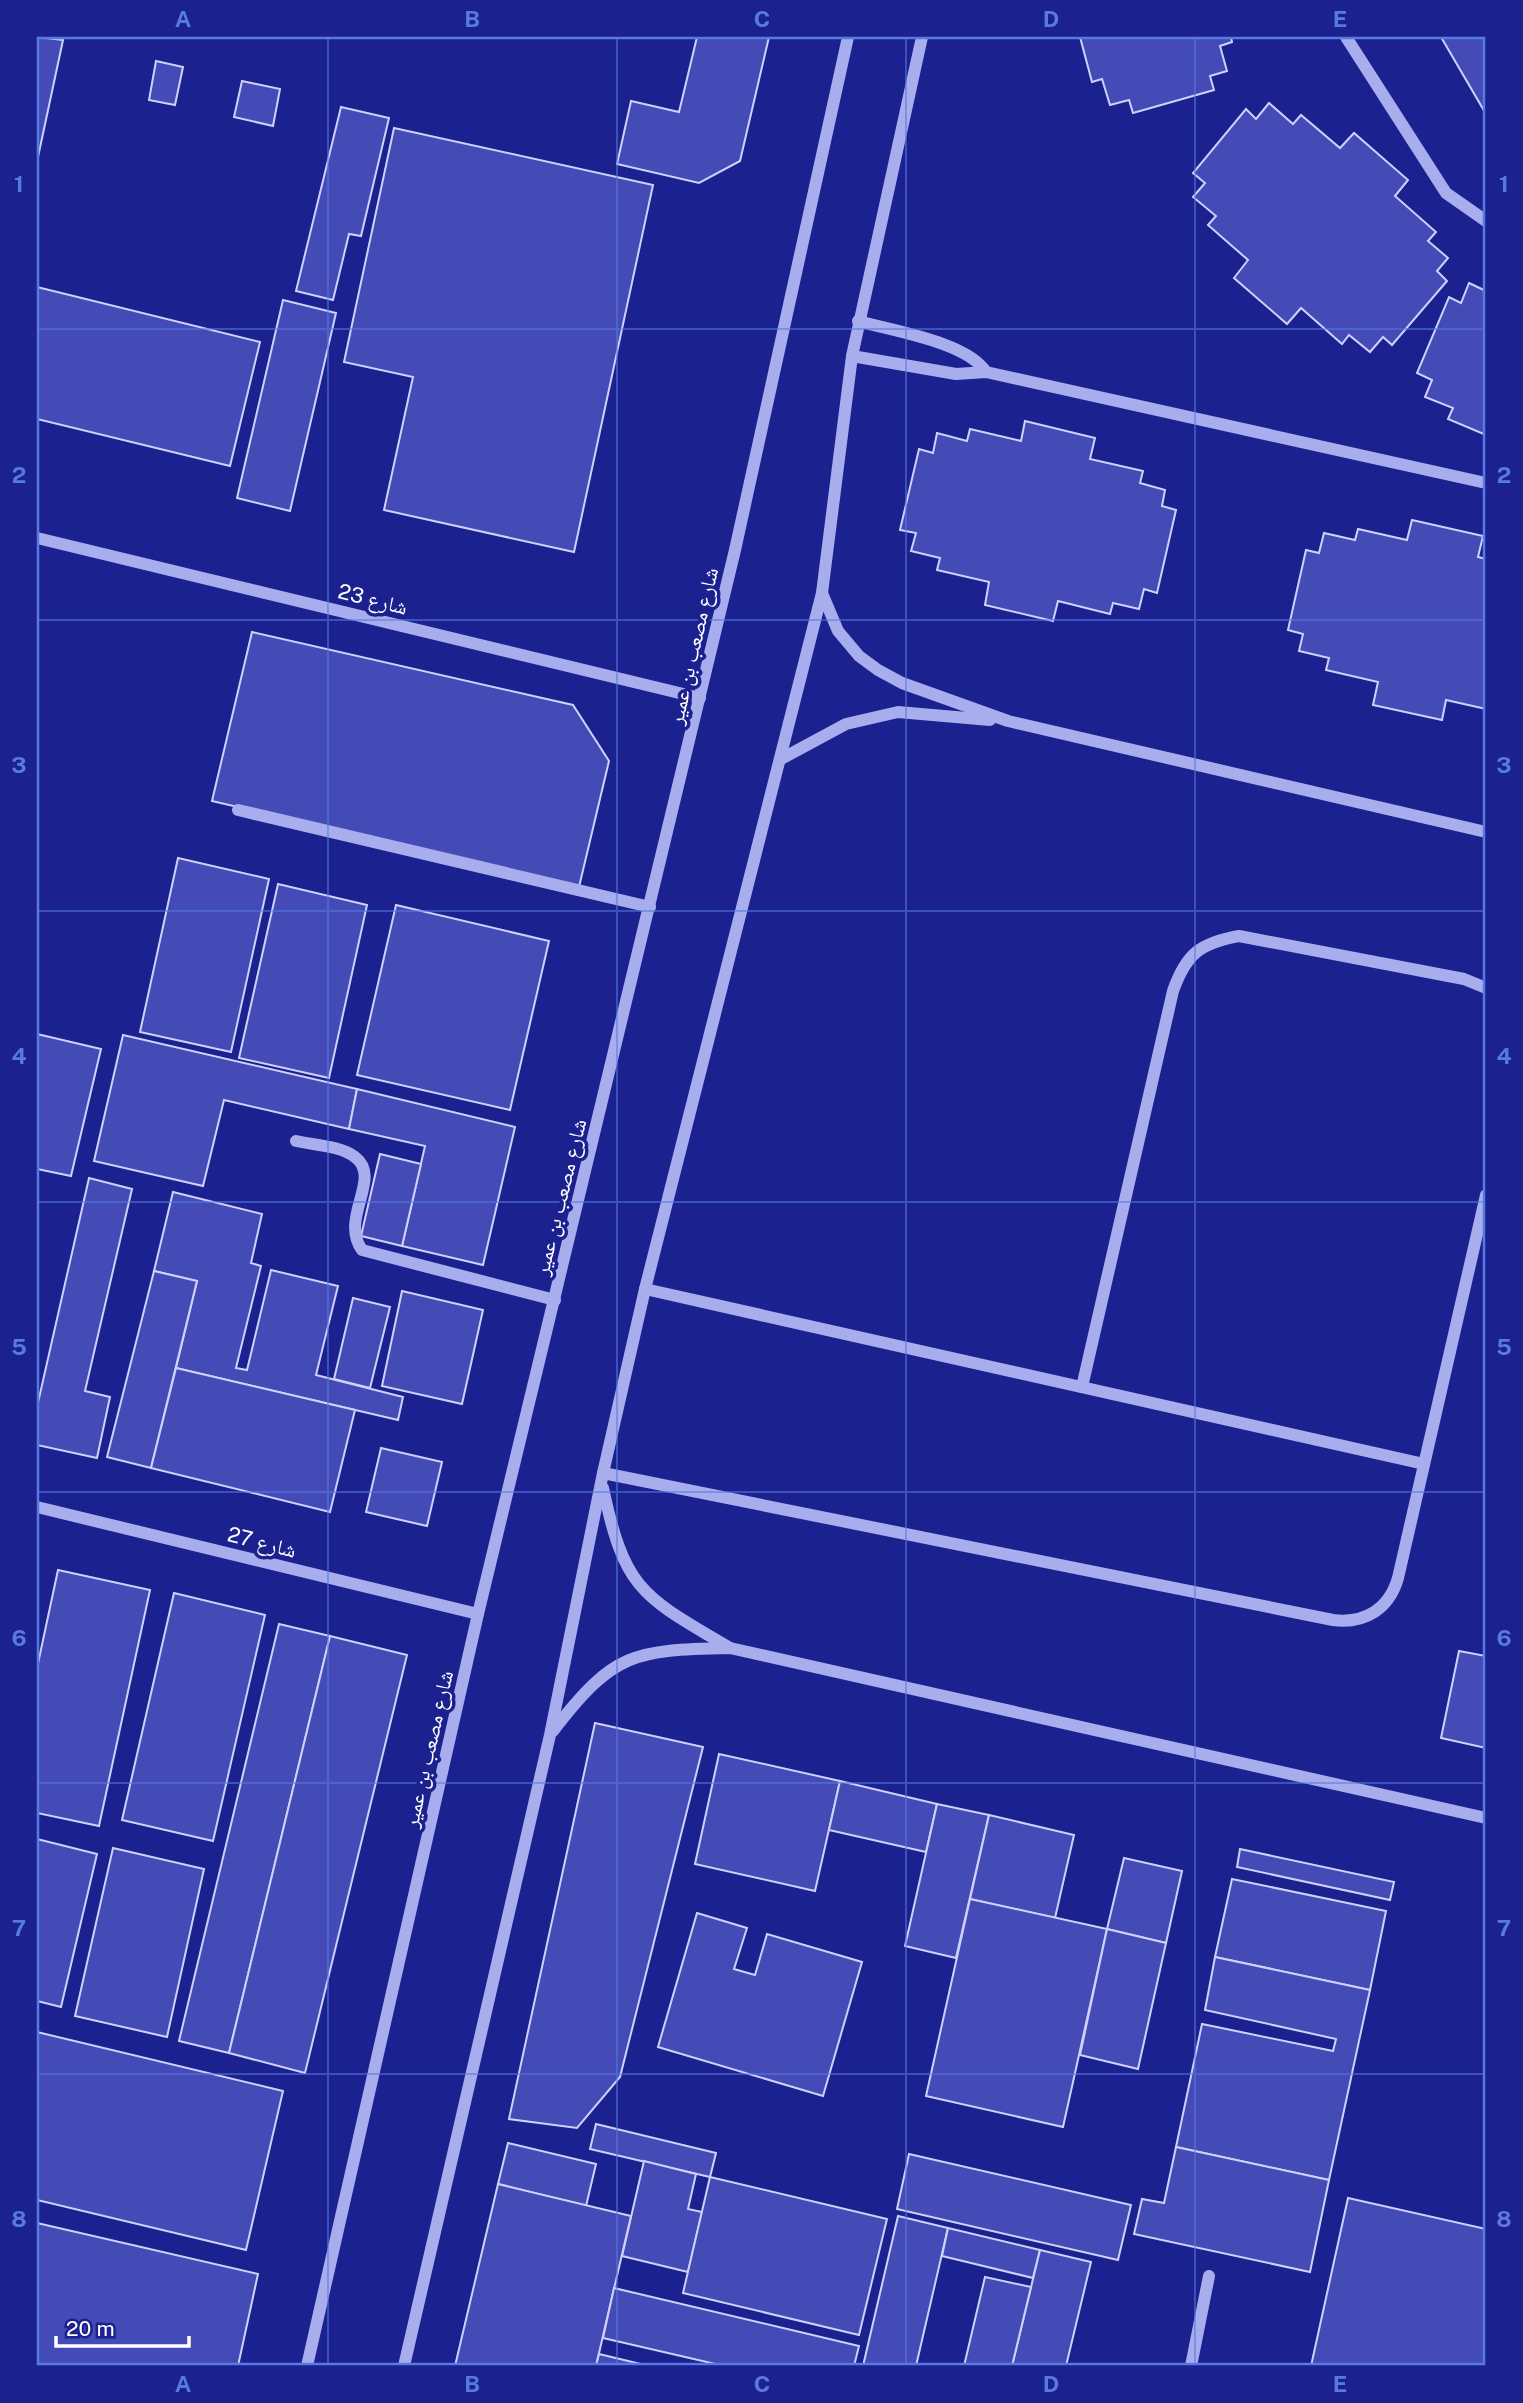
<svg xmlns="http://www.w3.org/2000/svg" width="1523" height="2403" font-family="'Public Sans','Noto Naskh Arabic',sans-serif">
	<rect width="100%" height="100%" fill="#1b218e"/>
	<g fill="#444bb6" stroke="#ced1fa" stroke-width="2">
		<polygon points="37,37 63,40 38,157 37,157"/>
		<polygon points="697,37 769,37 740,161 699,183 617,164 631,101 679,112"/>
		<polygon points="1080,37 1231,37 1232,42 1220,46 1227,71 1210,76 1214,90 1133,113 1129,100 1110,105 1102,79 1092,82"/>
		<polygon points="1441,37 1486,37 1486,114"/>
		<polygon points="156,61 183,67 175,105 149,100"/>
		<polygon points="242,81 280,89 273,126 234,117"/>
		<polygon points="1269,103 1293,124 1301,115 1340,148 1354,133 1408,180 1395,196 1436,232 1428,241 1448,258 1437,271 1447,281 1392,345 1383,337 1370,352 1349,335 1342,344 1301,308 1287,324 1234,278 1248,260 1208,225 1216,216 1193,197 1205,183 1193,173 1246,109 1256,119"/>
		<polygon points="341,107 389,118 361,236 349,234 333,300 296,291"/>
		<polygon points="394,128 653,185 574,552 384,510 413,377 344,362"/>
		<polygon points="1469,283 1486,291 1486,435 1448,419 1453,408 1425,397 1432,380 1417,373 1449,297 1461,303"/>
		<polygon points="37,287 260,342 230,466 37,419"/>
		<polygon points="283,300 336,313 290,511 237,498"/>
		<polygon points="1025,421 1095,438 1090,459 1143,471 1140,483 1165,490 1162,506 1176,510 1157,593 1144,589 1139,609 1113,603 1110,614 1058,601 1053,621 985,605 989,582 937,570 940,558 911,551 916,533 900,530 919,449 933,453 937,433 967,441 970,429 1021,441"/>
		<polygon points="1412,520 1483,536 1478,557 1486,559 1486,709 1446,700 1442,720 1373,705 1378,682 1326,670 1329,658 1299,651 1303,634 1288,630 1306,550 1319,553 1324,533 1355,540 1358,529 1407,540"/>
		<polygon points="252,632 573,705 609,761 579,887 212,801"/>
		<polygon points="178,858 269,879 231,1052 140,1032"/>
		<polygon points="278,884 367,905 329,1078 239,1058"/>
		<polygon points="396,905 549,941 510,1110 357,1075"/>
		<polygon points="37,1034 101,1049 71,1176 37,1169"/>
		<polygon points="123,1035 357,1089 349,1129 224,1100 203,1186 94,1161"/>
		<polygon points="357,1089 515,1127 483,1265 402,1246 425,1146 349,1129"/>
		<polygon points="380,1154 421,1164 402,1246 361,1236"/>
		<polygon points="89,1178 132,1189 85,1391 110,1397 97,1458 37,1445 37,1407"/>
		<polygon points="173,1192 262,1214 251,1263 261,1266 236,1368 247,1370 271,1270 338,1286 316,1375 403,1397 398,1420 176,1368 197,1281 154,1271"/>
		<polygon points="154,1271 197,1281 151,1468 107,1457"/>
		<polygon points="402,1291 483,1310 462,1404 382,1386"/>
		<polygon points="353,1298 390,1307 370,1388 334,1379"/>
		<polygon points="176,1368 355,1410 330,1512 151,1468"/>
		<polygon points="381,1448 442,1462 427,1526 366,1512"/>
		<polygon points="58,1570 150,1590 99,1826 37,1813 37,1668"/>
		<polygon points="174,1593 265,1615 213,1841 122,1820"/>
		<polygon points="279,1624 330,1636 229,2053 179,2041"/>
		<polygon points="330,1636 407,1655 305,2073 229,2053"/>
		<polygon points="1459,1651 1486,1656 1486,1748 1441,1738"/>
		<polygon points="595,1723 703,1747 620,2077 577,2128 509,2119"/>
		<polygon points="719,1754 840,1781 815,1891 695,1864"/>
		<polygon points="840,1781 937,1804 926,1852 829,1830"/>
		<polygon points="937,1804 989,1815 956,1958 905,1946"/>
		<polygon points="989,1815 1074,1835 1055,1918 970,1899"/>
		<polygon points="37,1839 97,1854 61,2007 37,2001"/>
		<polygon points="113,1848 204,1869 167,2037 75,2016"/>
		<polygon points="1240,1849 1394,1882 1390,1900 1237,1867"/>
		<polygon points="1124,1858 1182,1871 1166,1943 1107,1929"/>
		<polygon points="1232,1879 1386,1911 1370,1990 1215,1957"/>
		<polygon points="970,1899 1107,1929 1063,2127 926,2096"/>
		<polygon points="697,1913 747,1928 734,1969 755,1975 767,1934 862,1962 823,2096 658,2047"/>
		<polygon points="1107,1929 1166,1943 1138,2069 1080,2055"/>
		<polygon points="1215,1957 1370,1990 1329,2180 1176,2147 1202,2024 1333,2051 1336,2039 1205,2010"/>
		<polygon points="37,2032 283,2091 246,2250 37,2200"/>
		<polygon points="596,2124 716,2153 710,2177 590,2149"/>
		<polygon points="508,2143 596,2164 586,2206 498,2184"/>
		<polygon points="1176,2147 1329,2180 1310,2272 1134,2234 1142,2199 1164,2203"/>
		<polygon points="909,2154 1131,2205 1118,2260 897,2209"/>
		<polygon points="644,2161 696,2174 688,2209 702,2212 688,2272 622,2256"/>
		<polygon points="710,2177 887,2219 859,2335 683,2293"/>
		<polygon points="498,2184 631,2216 596,2366 455,2366"/>
		<polygon points="1348,2198 1486,2229 1486,2366 1311,2366"/>
		<polygon points="898,2216 948,2228 916,2366 863,2366"/>
		<polygon points="37,2223 258,2274 238,2366 37,2366"/>
		<polygon points="948,2228 1040,2250 1033,2278 942,2256"/>
		<polygon points="1040,2250 1091,2262 1066,2366 1012,2366"/>
		<polygon points="985,2277 1031,2287 1012,2366 964,2366"/>
		<polygon points="614,2288 859,2346 854,2366 724,2366 603,2338"/>
		<polygon points="599,2354 649,2366 596,2366"/>
	</g>
	<g fill="none" stroke-linecap="round" stroke-linejoin="round">
		<g stroke="#a8adee" stroke-width="12">
			<polyline points="1346,37 1446,193 1486,221"/>
			<path d="M858 321C893 331 967 342 986 372"/>
			<polyline points="852,356 956,374 986,372 1486,483"/>
			<polyline points="37,538 700,698"/>
			<polyline points="822,593 838,631 859,656 878,670 902,683 1008,721 1486,832"/>
			<polyline points="781,759 846,724 898,712 990,720"/>
			<polyline points="238,810 650,907"/>
			<path d="M296 1141C314 1145 341 1146 355 1157 383 1178 339 1218 362 1250L555 1300"/>
			<polyline points="645,1289 1424,1464"/>
			<path d="M1082 1387 1173 991C1186 954 1200 943 1239 936L1464 979 1486 988"/>
			<path d="M603 1473 1333 1620C1365 1624 1389 1609 1398 1578L1486 1195"/>
			<path d="M603 1488C625 1591 642 1596 730 1648"/>
			<polyline points="37,1507 478,1614"/>
			<path d="M553 1731C614 1652 633 1650 730 1648L1486 1818"/>
			<polyline points="307,2366 478,1614 735,550 848,37"/>
			<polyline points="404,2366 550,1735 603,1473 645,1289 822,593 852,356 922,37"/>
			<polyline points="1191,2366 1209,2276"/>
		</g>
	</g>
	<path fill="none" stroke="#567ae2" stroke-width="2" stroke-opacity="0.55" d="M328 37V2366M617 37V2366M906 37V2366M1195 37V2366M37 329H1486M37 620H1486M37 911H1486M37 1202H1486M37 1492H1486M37 1783H1486M37 2074H1486"/>
	<g text-anchor="middle" dominant-baseline="central" stroke-width="7" stroke-linejoin="round" paint-order="stroke">
		<g font-size="21" fill="#fff" stroke="#1b218e">
			<text transform="translate(373 599) rotate(14)">شارع 23</text>
			<text transform="translate(693 646) rotate(-77)">شارع مصعب بن عمير</text>
			<text transform="translate(560 1197) rotate(-76)">شارع مصعب بن عمير</text>
			<text transform="translate(262 1542) rotate(14)">شارع 27</text>
			<text transform="translate(428 1749) rotate(-77)">شارع مصعب بن عمير</text>
		</g>
	</g>
	<rect width="1523" height="2403" fill="none" stroke="#1b218e" stroke-width="77"/>
	<path d="M56 2336v10h133v-10" fill="none" stroke="#ffffff" stroke-width="3.5"/>
	<text x="66" y="2336" font-size="21" fill="#ffffff" stroke="#1b218e" stroke-width="5" paint-order="stroke">20 m</text>
	<rect x="38" y="38" width="1446" height="2326" fill="none" stroke="#567ae2" stroke-width="2.5"/>
	<g font-size="23" text-anchor="middle" font-weight="bold" fill="#567ae2">
		<text x="183" y="27">A</text>
		<text x="472" y="27">B</text>
		<text x="762" y="27">C</text>
		<text x="1051" y="27">D</text>
		<text x="1340" y="27">E</text>
		<text x="19" y="192">1</text>
		<text x="1504" y="192">1</text>
		<text x="19" y="483">2</text>
		<text x="1504" y="483">2</text>
		<text x="19" y="773">3</text>
		<text x="1504" y="773">3</text>
		<text x="19" y="1064">4</text>
		<text x="1504" y="1064">4</text>
		<text x="19" y="1355">5</text>
		<text x="1504" y="1355">5</text>
		<text x="19" y="1646">6</text>
		<text x="1504" y="1646">6</text>
		<text x="19" y="1936">7</text>
		<text x="1504" y="1936">7</text>
		<text x="19" y="2227">8</text>
		<text x="1504" y="2227">8</text>
		<text x="183" y="2392">A</text>
		<text x="472" y="2392">B</text>
		<text x="762" y="2392">C</text>
		<text x="1051" y="2392">D</text>
		<text x="1340" y="2392">E</text>
	</g>
</svg>
